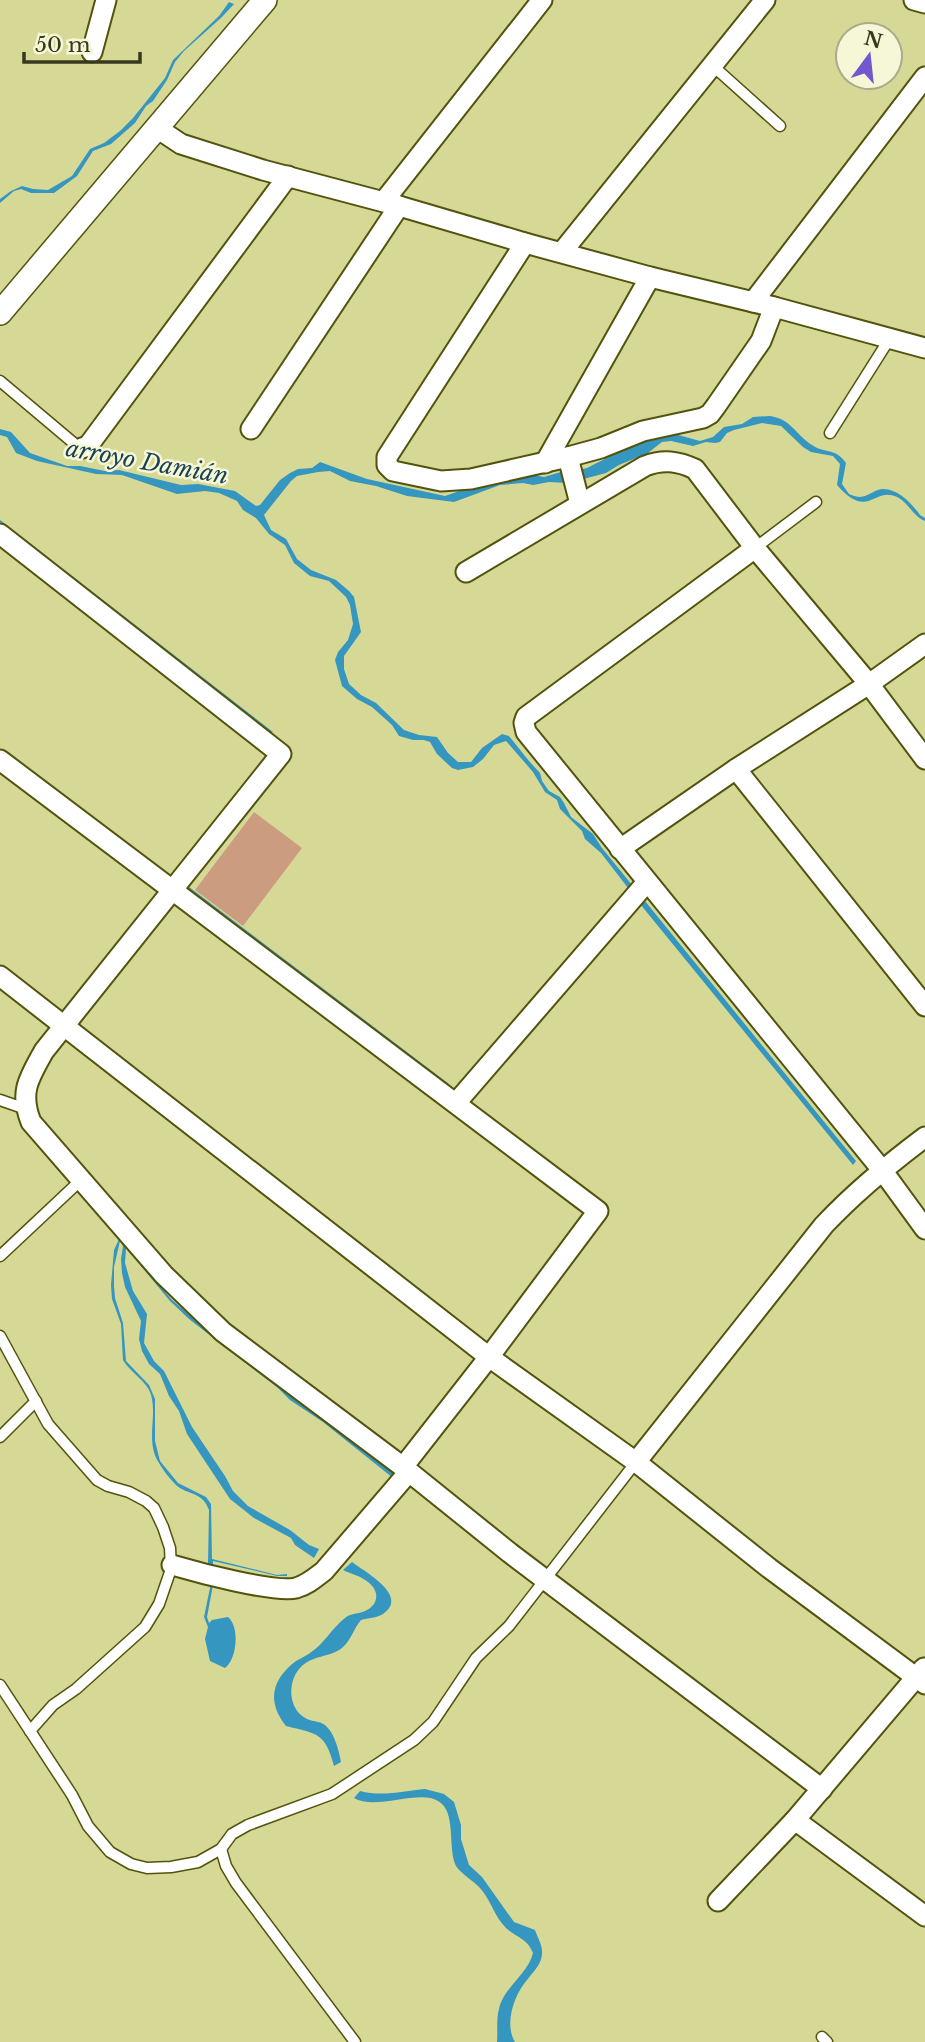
<svg xmlns="http://www.w3.org/2000/svg" width="925" height="2042" font-family="'Libre Baskerville',serif">
	<rect width="100%" height="100%" fill="#d6d995"/>
	<polygon fill="#cc9c81" points="254,812 302,848 243,926 195,890"/>
	<g fill="#3596c0">
		<polygon points="229,2 234,4 222,17 184,51 175,62 167,80 153,101 146,106 135,123 111,144 93,151 77,176 54,193 31,193 21,189 14,191 0,203 0,199 11,191 22,186 33,189 48,190 72,176 90,149 104,143 120,131 133,118 165,78 173,60 219,16"/>
		<path d="M770 416C791 419 795 434 812 445 825 454 835 447 846 463L842 484 849 494C866 502 869 491 882 489 898 488 912 504 920 515L925 518V521C914 517 909 504 899 498 874 484 869 522 837 485L840 464 833 456 811 452 803 447 781 426 762 423 734 430 727 433 720 442 715 443 706 442 693 446 671 441 662 442 648 453 619 465 606 473 580 480 578 470 587 468 638 442 671 433 700 441 713 437 724 427 742 424 753 417Z"/>
		<polygon points="0,429 11,432 30,453 67,466 80,466 105,471 119,470 181,485 198,484 235,491 256,506 260,505 280,480 290,473 298,469 312,468 320,462 367,479 445,496 485,482 515,480 534,475 544,477 564,471 568,483 549,482 533,485 523,483 500,485 454,502 407,496 376,486 350,481 330,471 318,472 297,476 291,481 264,515 271,530 286,539 297,559 311,570 336,580 349,591 354,597 361,632 344,656 344,669 349,684 361,695 376,703 404,730 419,735 437,737 448,753 458,762 471,762 482,748 502,734 509,736 529,761 540,773 542,781 549,791 560,797 564,803 571,817 593,834 602,848 856,1161 853,1165 645,910 601,853 585,839 582,831 560,809 557,800 545,792 533,772 506,741 494,745 483,759 473,767 458,770 452,768 437,754 430,742 424,740 413,740 399,736 392,725 372,707 357,699 342,686 335,660 338,652 348,640 353,624 350,605 346,597 329,581 310,576 294,563 285,545 269,534 256,518 243,510 237,501 219,493 205,491 177,494 122,475 96,474 37,461 16,453 7,437 0,435"/>
		<polygon points="0,520 273,732 271,733 0,522"/>
		<polygon points="189,887 449,1084 448,1086 188,889"/>
		<path d="M80 1190 171 1299 210 1333 285 1389 292 1397 321 1418 391 1471 394 1476 393 1478 323 1422 290 1400 278 1388 189 1319 170 1301 126 1248 125 1263 133 1291 147 1314 144 1343 154 1361 164 1371 192 1427 225 1476 233 1491 248 1506 290 1530 309 1545 319 1549 314 1558 295 1545 291 1538 254 1518 230 1499 187 1434 179 1411 169 1396 160 1374 149 1364 142 1351 139 1339 141 1321 125 1287 122 1273 121 1259 123 1246 120 1241 114 1267V1286L115 1298 123 1323 126 1361 149 1385 155 1399V1441L160 1461 178 1483 206 1497 211 1504 212 1559 277 1575 287 1574V1576H277L213 1561V1567L208 1565 209 1510C202 1491 189 1496 176 1485 170 1479 163 1470 159 1463 146 1443 156 1420 152 1399 150 1382 131 1374 123 1360L121 1324 112 1299 111 1285 114 1250 119 1239 78 1191Z"/>
		<path d="M352 1562C365 1572 410 1596 383 1614 377 1618 368 1618 361 1620 354 1628 351 1640 343 1647 331 1658 313 1654 300 1668 287 1682 288 1710 307 1719 314 1722 322 1721 327 1727 335 1735 339 1751 341 1762L334 1766C325 1732 317 1734 286 1726 267 1702 271 1680 296 1661 301 1658 306 1656 310 1653 324 1644 332 1628 345 1618 350 1613 359 1614 365 1611 379 1605 380 1591 368 1582 361 1576 351 1574 343 1570Z"/>
		<path d="M209 1579 274 1598 285 1599H273L213 1585 207 1617 209 1623 212 1620 228 1617C240 1627 237 1659 225 1668L210 1661 205 1639 208 1627 204 1617 210 1588Z"/>
		<path d="M425 1789 444 1794 454 1802 461 1825V1839L469 1865 482 1877 514 1922 535 1930C537 1936 542 1945 542 1951 543 1963 534 1971 527 1980 514 1995 504 2024 515 2042H497C498 2032 496 2019 499 2009 503 1988 528 1974 533 1953 527 1938 517 1938 506 1928 494 1916 491 1900 480 1888 473 1880 462 1875 456 1866 447 1848 457 1811 438 1801 419 1789 375 1811 354 1798L360 1791C382 1797 404 1791 425 1789Z"/>
	</g>
	<g fill="none" stroke-linecap="round" stroke-linejoin="round">
		<defs>
			<g id="service">
				<polyline points="712,65 780,126"/>
				<polyline points="0,381 76,445 82,448"/>
				<polyline points="830,433 890,338"/>
				<polyline points="755,548 816,502"/>
				<polyline points="0,1100 26,1109"/>
				<polyline points="0,1256 81,1180"/>
				<polyline points="0,1336 48,1424 97,1480 108,1486 129,1492 146,1501 154,1508 163,1527 170,1548 171,1569 159,1604 145,1627 76,1689 53,1705 30,1731"/>
				<polyline points="0,1437 36,1401"/>
				<polyline points="0,1685 72,1795 88,1826 110,1852 131,1864 147,1868 171,1867 198,1862 221,1849 232,1834 248,1825 332,1794 414,1740 433,1722 476,1658 509,1626 636,1462"/>
				<polyline points="221,1849 226,1866 236,1883 355,2042"/>
				<polyline points="822,2037 827,2042"/>
			</g>
			<g id="minor">
				<polyline points="914,0 925,3"/>
				<polyline points="92,52 106,0"/>
				<polyline points="157,128 181,144 263,170 399,206 525,243 650,277 774,307 925,348"/>
				<polyline points="384,201 542,0"/>
				<polyline points="525,243 387,457 387,465 393,471 441,481 471,479 568,457 601,448 643,431 703,418 710,414 716,406 761,341 774,307"/>
				<polyline points="562,252 765,0"/>
				<polyline points="753,302 925,77"/>
				<polyline points="251,429 399,206"/>
				<polyline points="82,448 88,446 288,176"/>
				<polyline points="568,457 580,504"/>
				<polyline points="545,463 650,277"/>
				<path d="M0 534 281 754 44 1051C29 1078 19 1092 31 1122L164 1275 223 1332 403 1467 510 1553 822 1789"/>
				<polyline points="755,548 526,717 524,723 526,732 882,1170 925,1229"/>
				<path d="M466 572 645 466C663 459 678 461 695 469L755 548 869 684 925 759"/>
				<polyline points="0,760 598,1211 489,1357 403,1467"/>
				<polyline points="736,769 925,1006"/>
				<polyline points="620,849 736,769 869,684 925,644"/>
				<polyline points="0,976 489,1357 636,1462 769,1568 925,1684"/>
				<polyline points="456,1103 647,882"/>
				<path d="M636 1462 824 1225C855 1192 889 1164 925 1137"/>
				<path d="M172 1565C196 1572 274 1593 296 1588 307 1585 315 1578 324 1571L408 1473"/>
				<polyline points="795,1820 925,1916"/>
				<polyline points="718,1901 795,1820 924,1668"/>
			</g>
			<polyline id="tertiary" points="0,313 265,0"/>
		</defs>
		<use href="#service" stroke="#52530c" stroke-width="13"/>
		<use href="#minor" stroke="#52530c" stroke-width="23"/>
		<use href="#tertiary" stroke="#52530c" stroke-width="26"/>
		<use href="#service" stroke="#fff" stroke-width="10"/>
		<use href="#minor" stroke="#fff" stroke-width="19"/>
		<use href="#tertiary" stroke="#fff" stroke-width="23"/>
	</g>
	<g text-anchor="middle" dominant-baseline="central" stroke-width="5" stroke-linejoin="round" paint-order="stroke">
		<g font-size="23" font-style="italic" fill="#184154" stroke="#f5f7d6">
			<text transform="translate(147 462) rotate(10)">arroyo Damián</text>
		</g>
	</g>
	<g transform="translate(869 56) rotate(15)"><circle r="33" fill="#f5f7d6" stroke="#a9ab8c" stroke-width="2"/>
	<path d="M0-5L12 26L0 18L-12 26Z" fill="#7456d0"/>
	<text y="-10" font-size="19" font-weight="bold" text-anchor="middle" fill="#37381c">N</text>
	</g>
	<path d="M24 52v10h116v-10" fill="none" stroke="#37381c" stroke-width="3.5"/>
	<text x="35" y="52" font-size="21" fill="#37381c" stroke="#f5f7d6" stroke-width="5" paint-order="stroke">50 m</text>
</svg>
